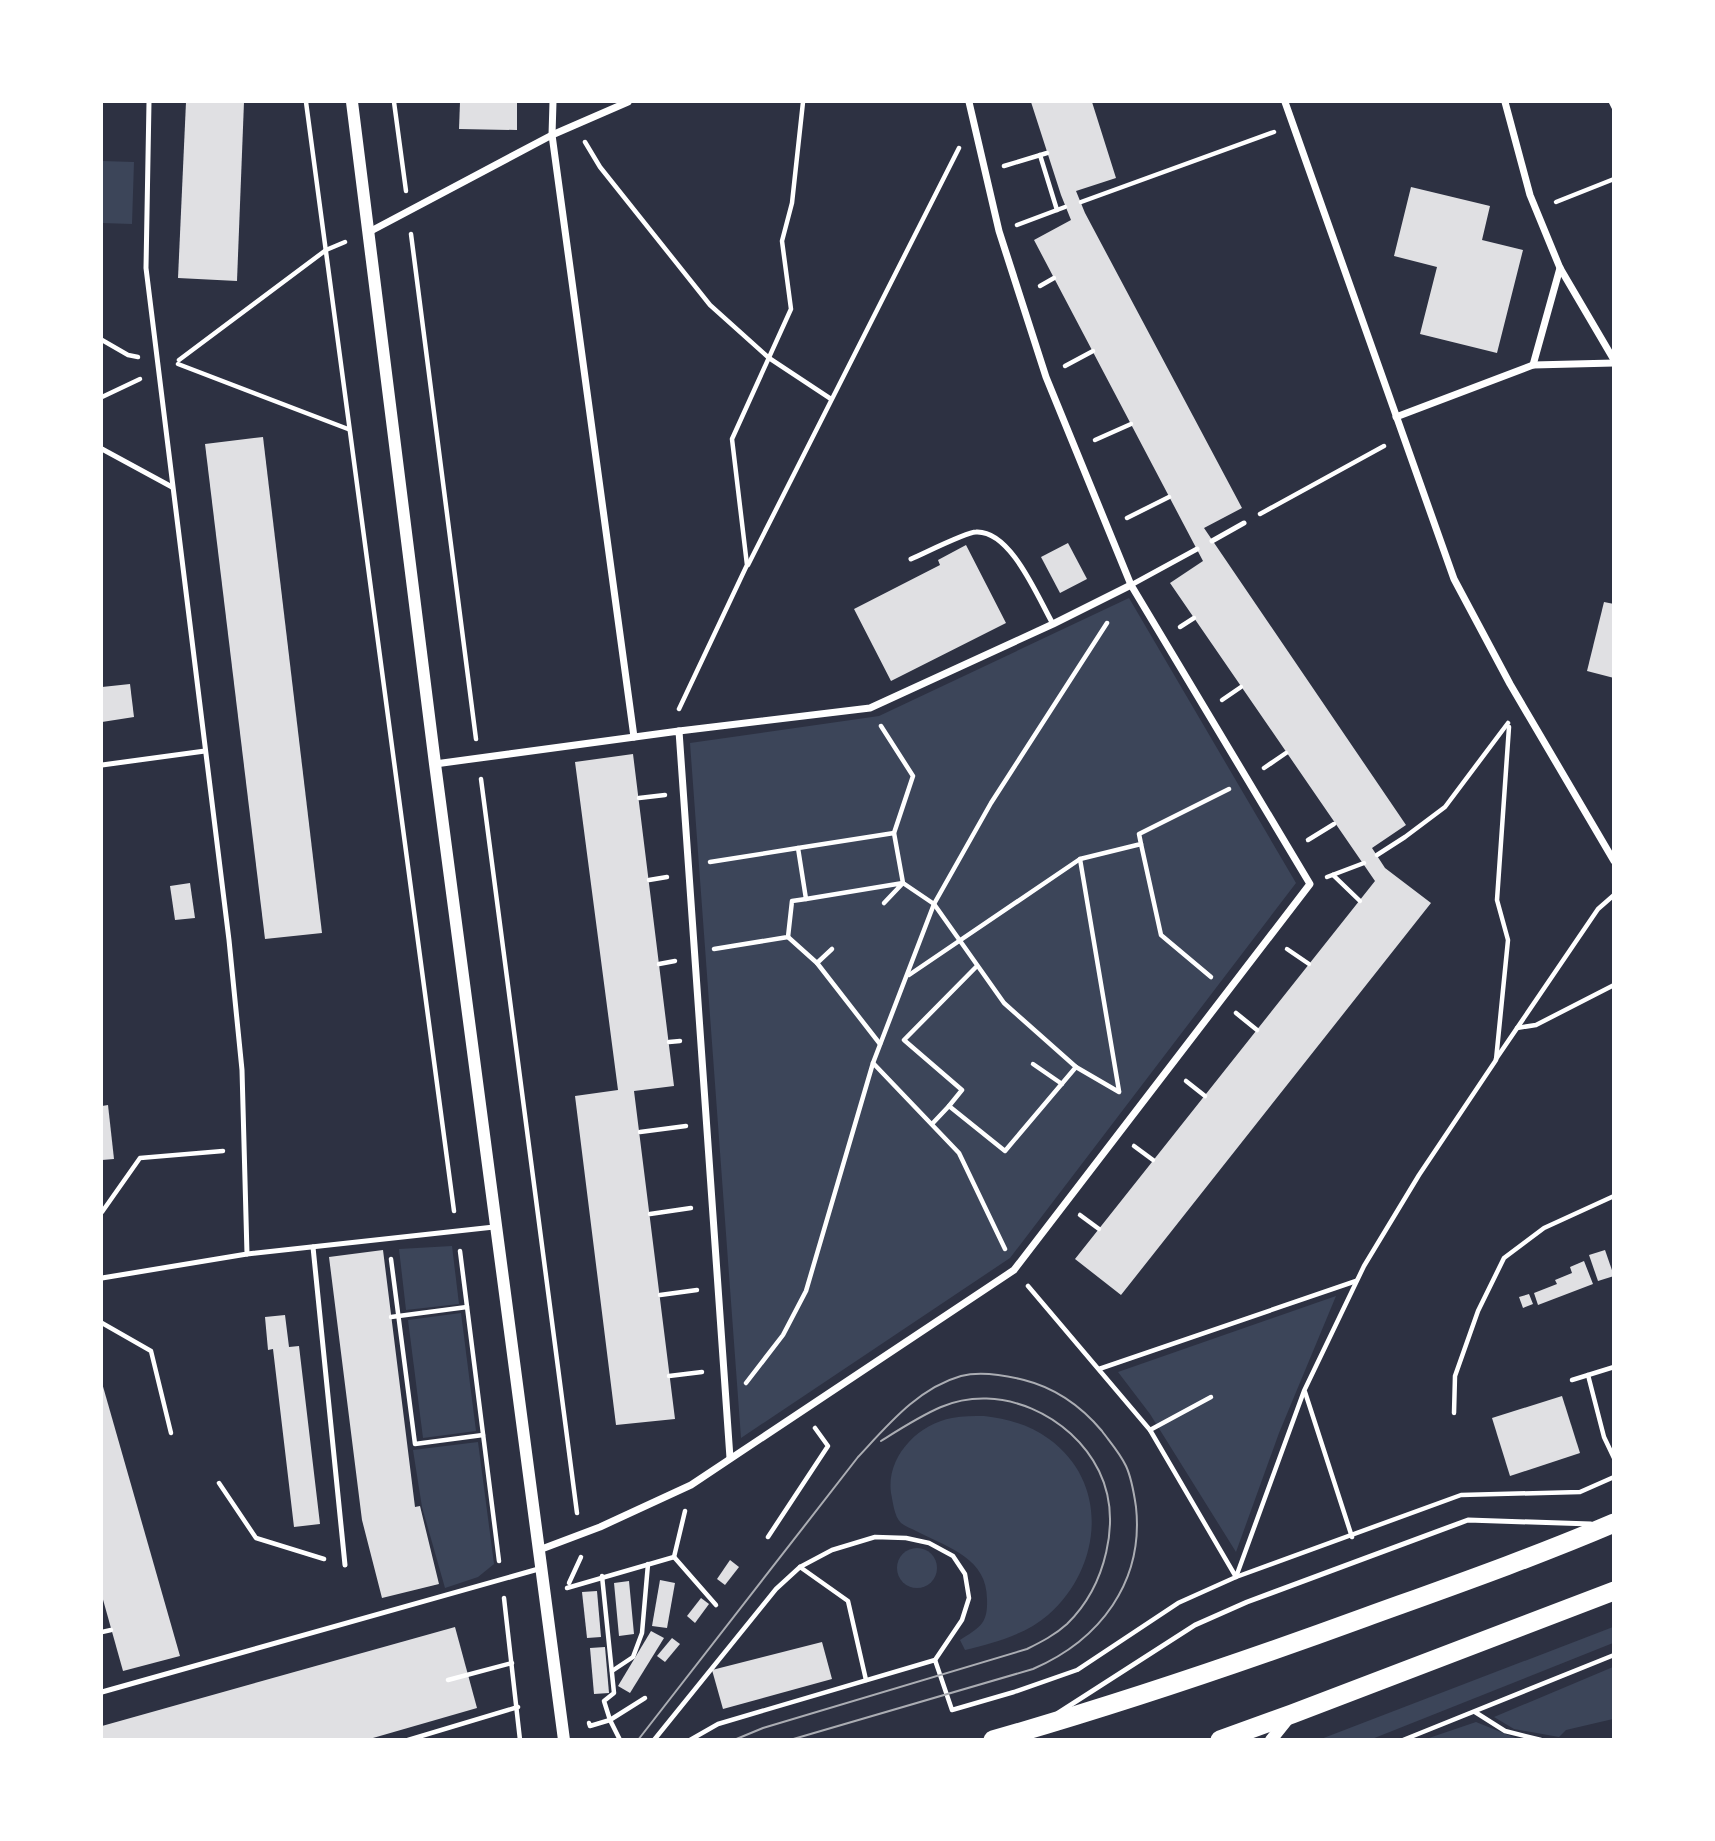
<svg xmlns="http://www.w3.org/2000/svg" width="1715" height="1841" font-family="'Space Grotesk',sans-serif">
	<rect width="100%" height="100%" fill="#2d3142"/>
	<g fill="#3c4559">
		<polygon points="102,161 134,162 132,224 102,223"/>
		<polygon points="1129,598 1296,883 1010,1258 741,1438 690,743 879,716"/>
		<polygon points="452,1246 459,1304 406,1310 399,1249"/>
		<polygon points="1336,1296 1279,1433 1236,1552 1150,1414 1118,1372"/>
		<polygon points="461,1313 476,1431 423,1438 408,1320"/>
		<path d="M984 1416C1008 1419 1030 1425 1049 1439 1111 1484 1101 1569 1048 1615 1025 1635 993 1643 965 1650L960 1640C980 1627 988 1624 987 1599 987 1559 950 1548 920 1533 915 1530 906 1527 901 1523 894 1516 893 1502 891 1493 886 1457 918 1424 952 1418 963 1416 974 1416 984 1416Z"/>
		<polygon points="478,1442 494,1564 478,1577 445,1588 422,1507 413,1450"/>
		<circle cx="917" cy="1568" r="20"/>
		<polygon points="1613,1627 1613,1643 1372,1739 1321,1739"/>
		<polygon points="1613,1667 1613,1719 1566,1730 1559,1737 1514,1729 1494,1717"/>
		<polygon points="1476,1722 1518,1739 1426,1739"/>
	</g>
	<g fill="#e0e0e3">
		<polygon points="186,102 244,102 237,281 178,278"/>
		<polygon points="460,102 517,102 517,130 459,129"/>
		<polygon points="1031,102 1092,102 1116,178 1076,191 1085,213 1242,508 1204,528 1406,825 1372,848 1385,868 1431,903 1121,1295 1075,1259 1375,881 1170,583 1203,561 1034,240 1071,220 1061,195"/>
		<polygon points="1411,187 1490,206 1482,240 1523,250 1497,353 1420,334 1437,267 1394,256"/>
		<polygon points="263,437 322,933 265,939 205,444"/>
		<polygon points="1068,543 1087,579 1060,593 1041,557"/>
		<polygon points="966,545 1006,623 891,681 854,609 940,565 938,560"/>
		<polygon points="1604,602 1614,604 1614,678 1587,671"/>
		<polygon points="130,684 134,717 102,722 102,687"/>
		<polygon points="633,754 674,1086 634,1091 675,1419 616,1425 575,1096 618,1090 575,762"/>
		<polygon points="190,883 195,918 175,920 170,886"/>
		<polygon points="108,1105 114,1159 102,1160 102,1106"/>
		<polygon points="383,1250 415,1507 420,1506 439,1584 382,1598 362,1520 329,1257"/>
		<polygon points="1605,1250 1614,1276 1598,1281 1589,1255"/>
		<polygon points="1584,1261 1593,1284 1538,1305 1534,1293 1557,1284 1555,1280 1572,1273 1570,1267"/>
		<polygon points="1529,1294 1533,1304 1523,1308 1519,1297"/>
		<polygon points="285,1315 289,1347 299,1346 320,1524 294,1527 273,1349 268,1350 265,1317"/>
		<polygon points="102,1383 180,1656 123,1671 102,1596"/>
		<polygon points="1562,1396 1580,1453 1510,1476 1492,1418"/>
		<polygon points="730,1560 739,1567 725,1585 717,1579"/>
		<polygon points="660,1580 675,1583 667,1628 652,1626"/>
		<polygon points="629,1581 634,1634 619,1636 614,1583"/>
		<polygon points="597,1591 601,1637 587,1638 582,1592"/>
		<polygon points="701,1598 709,1604 695,1623 687,1616"/>
		<polygon points="455,1627 477,1708 366,1740 102,1740 102,1726"/>
		<polygon points="651,1631 664,1638 630,1693 618,1686"/>
		<polygon points="672,1638 680,1644 665,1662 657,1656"/>
		<polygon points="822,1642 832,1679 723,1709 712,1670"/>
		<polygon points="605,1647 609,1693 594,1694 590,1648"/>
	</g>
	<g fill="none" stroke-linecap="round" stroke-linejoin="round">
		<g stroke="#fff" stroke-width="4.5">
			<polyline points="306,102 454,1211"/>
			<polyline points="394,102 406,191"/>
			<polyline points="1611,102 1614,108"/>
			<polyline points="585,142 600,167 710,305 769,358 831,399"/>
			<polyline points="1040,155 1057,210"/>
			<polyline points="1004,166 1047,153"/>
			<polyline points="1081,202 1274,132"/>
			<polyline points="1556,202 1614,179"/>
			<polyline points="1017,225 1065,207"/>
			<polyline points="411,234 476,739"/>
			<polyline points="1040,286 1054,278"/>
			<polyline points="102,340 128,355 138,357"/>
			<polyline points="179,360 326,250 345,242"/>
			<polyline points="178,364 348,429"/>
			<polyline points="1065,366 1093,351"/>
			<polyline points="102,397 140,379"/>
			<polyline points="1095,440 1131,424"/>
			<polyline points="1260,514 1384,446"/>
			<polyline points="1127,518 1169,497"/>
			<polyline points="748,565 959,148"/>
			<polyline points="1180,627 1194,618"/>
			<polyline points="1222,700 1241,687"/>
			<polyline points="679,709 747,565 732,439 791,309 782,241 792,203 803,102"/>
			<polyline points="881,726 913,776 894,833 903,883 934,904 1004,1003 1076,1067 1119,1092"/>
			<polyline points="1264,768 1286,753"/>
			<polyline points="481,779 577,1513"/>
			<polyline points="639,798 665,795"/>
			<polyline points="1308,840 1334,824"/>
			<polyline points="1141,844 1161,935 1211,977"/>
			<polyline points="1377,855 1405,837 1445,807 1508,723"/>
			<polyline points="1080,859 1119,1091"/>
			<polyline points="710,862 798,848"/>
			<polyline points="1333,875 1360,901"/>
			<polyline points="1327,877 1364,863"/>
			<polyline points="649,880 667,877"/>
			<polyline points="884,903 903,883 806,899 798,848 894,833"/>
			<polyline points="788,937 817,963 880,1044"/>
			<polyline points="714,949 788,937 792,901 806,899"/>
			<polyline points="1287,949 1309,964"/>
			<polyline points="817,963 832,949"/>
			<polyline points="659,964 675,961"/>
			<polyline points="977,966 904,1040 962,1090 949,1106 1005,1151 1076,1067"/>
			<polyline points="909,975 1080,859 1141,844 1139,834 1229,789"/>
			<polyline points="1236,1013 1257,1030"/>
			<polyline points="1517,1028 1536,1025 1614,985"/>
			<polyline points="669,1042 680,1041"/>
			<polyline points="1496,1059 1598,909 1614,895"/>
			<polyline points="873,1063 934,904 991,803 1107,623"/>
			<polyline points="1033,1064 1062,1084"/>
			<polyline points="1186,1081 1205,1096"/>
			<polyline points="932,1124 949,1106"/>
			<polyline points="640,1132 686,1126"/>
			<polyline points="1134,1146 1153,1160"/>
			<polyline points="102,1212 140,1158 223,1151"/>
			<polyline points="650,1214 691,1208"/>
			<polyline points="1080,1215 1099,1229"/>
			<polyline points="460,1251 499,1561"/>
			<polyline points="391,1259 415,1444 483,1435"/>
			<polyline points="1028,1286 1150,1430 1236,1577 1304,1391 1364,1266 1419,1175 1496,1060 1508,940 1497,900 1509,727"/>
			<polyline points="660,1295 697,1290"/>
			<polyline points="391,1317 467,1307"/>
			<polyline points="102,1323 151,1351 171,1433"/>
			<polyline points="1099,1369 1356,1281"/>
			<polyline points="1588,1375 1604,1437 1614,1458"/>
			<polyline points="669,1376 702,1372"/>
			<polyline points="1572,1380 1614,1367"/>
			<polyline points="746,1383 783,1335 806,1291 873,1063 959,1153 1005,1249"/>
			<polyline points="1305,1392 1352,1537"/>
			<polyline points="1454,1413 1455,1376 1478,1311 1504,1258 1544,1228 1614,1196"/>
			<polyline points="1150,1430 1211,1397"/>
			<polyline points="219,1483 256,1538 324,1559"/>
			<polyline points="768,1537 828,1446 815,1428"/>
			<polyline points="674,1557 685,1511"/>
			<polyline points="674,1557 716,1605"/>
			<polyline points="800,1567 848,1601 866,1680"/>
			<polyline points="602,1576 614,1693 604,1701 610,1720 620,1740"/>
			<polyline points="569,1583 581,1557"/>
			<polyline points="567,1588 674,1557"/>
			<polyline points="504,1598 520,1740"/>
			<polyline points="102,1632 111,1630"/>
			<polyline points="612,1671 633,1657 642,1633 648,1564"/>
			<polyline points="448,1680 512,1663"/>
			<polyline points="1475,1712 1505,1731 1541,1740"/>
			<polyline points="589,1723 590,1726 610,1720 645,1698"/>
			<polyline points="408,1740 518,1707"/>
			<polyline points="654,1740 776,1589 800,1567 832,1550 875,1537 906,1538 929,1543 953,1556 965,1574 969,1598 962,1620 935,1660"/>
			<polyline points="690,1740 718,1724 935,1660 952,1710 1014,1692 1077,1670 1178,1603 1236,1577 1461,1495 1580,1492 1614,1477"/>
			<polyline points="1403,1740 1614,1655"/>
		</g>
		<g stroke="#fff" stroke-width="5">
			<polyline points="102,449 172,487"/>
			<polyline points="1212,541 1244,523"/>
			<path d="M911 559C923 554 966 532 976 532 1011 530 1038 598 1053 624"/>
			<polyline points="1131,585 1197,549"/>
			<polyline points="102,765 205,751"/>
			<polyline points="313,1247 345,1565"/>
			<polyline points="247,1254 494,1227"/>
			<polyline points="102,1278 247,1254 242,1070 229,940 146,268 149,102"/>
			<polyline points="102,1692 542,1568"/>
			<polyline points="1058,1713 1195,1625 1247,1602 1468,1520 1591,1524"/>
		</g>
		<g stroke="#fff" stroke-width="7">
			<polyline points="553,102 552,135 634,737"/>
			<polyline points="1285,102 1454,579 1510,684 1614,861"/>
			<polyline points="1505,102 1530,195 1560,268 1614,360"/>
			<polyline points="369,232 552,135 628,102"/>
			<polyline points="1533,365 1560,268"/>
			<polyline points="1396,417 1533,365 1614,363"/>
			<polyline points="679,731 870,708 1053,624 1131,585"/>
			<polyline points="435,764 679,731 730,1458"/>
			<polyline points="539,1550 600,1527 691,1485 1014,1270 1310,884 1131,585 1046,377 999,231 969,102"/>
		</g>
		<g stroke="#fff" stroke-width="12">
			<polyline points="352,102 435,764 564,1740"/>
			<polyline points="1271,1740 1291,1715"/>
		</g>
		<g stroke="#fff" stroke-width="19">
			<path d="M993 1740C1119 1704 1243 1662 1366 1617 1449 1587 1532 1558 1614 1523"/>
			<polyline points="1220,1740 1292,1714 1614,1591"/>
		</g>
		<g stroke="#abadb3" stroke-width="2">
			<path d="M638 1740 858 1457C887 1426 918 1388 961 1376 981 1371 1004 1375 1024 1380 1056 1388 1081 1406 1102 1431 1110 1442 1120 1453 1126 1466 1132 1479 1134 1493 1136 1507 1144 1582 1100 1640 1033 1669L790 1740"/>
			<path d="M734 1740 763 1728 1027 1649C1041 1642 1055 1635 1067 1624 1105 1587 1123 1520 1099 1471 1071 1415 1000 1382 941 1407 920 1416 900 1429 881 1441"/>
		</g>
	</g>
	<rect width="1715" height="1841" fill="none" stroke="#ffffff" stroke-width="206"/>
</svg>
